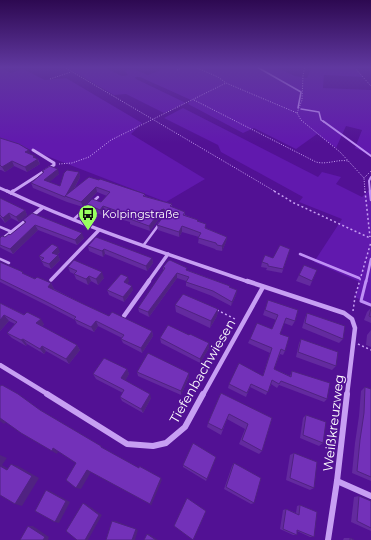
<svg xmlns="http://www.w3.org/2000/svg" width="371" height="540" font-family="Montserrat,sans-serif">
	<rect width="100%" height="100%" fill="#521194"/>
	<g fill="#6119ae">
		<polygon points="0,67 11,73 23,69 45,80 66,78 142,123 131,134 205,179 166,202 0,138"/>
		<polygon points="66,67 104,67 122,76 128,75 125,71 133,69 148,75 168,67 275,67 295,76 307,78 312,67 354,67 363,77 324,75 323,88 371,90 371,155 355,148 362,130 346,126 336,148 317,134 296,149 254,128 243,133 188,104 191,100 140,77 135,77 136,79 186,103 164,113 126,94 114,95"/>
		<polygon points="183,108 318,177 322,172 341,177 336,184 362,197 371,188 371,305 355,297 360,282 314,262 342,219 299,202 303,197 221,152 218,145 164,118"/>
	</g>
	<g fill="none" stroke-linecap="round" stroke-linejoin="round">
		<g stroke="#c090f6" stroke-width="1.5">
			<polyline points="257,67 301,92 298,108"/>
			<polyline points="301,109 319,112 321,120 324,122"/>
		</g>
		<g stroke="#c090f6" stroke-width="2">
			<polyline points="323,121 371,156"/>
			<polyline points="370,192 369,181 371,177"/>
		</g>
		<g stroke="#c090f6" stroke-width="2.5">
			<polyline points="370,191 371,200"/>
			<polyline points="300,254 359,278"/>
			<polyline points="366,282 371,259"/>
		</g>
		<polyline stroke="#c090f6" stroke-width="3" points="366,281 361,301 371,305"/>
		<g stroke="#c79ff3" stroke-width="1" stroke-dasharray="1 1.5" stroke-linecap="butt">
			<polyline points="64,67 276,192"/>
			<polyline points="195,67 218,77 226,83"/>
			<polyline points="354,67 371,86"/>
			<polyline points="177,70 183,67"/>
			<polyline points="50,79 71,72"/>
			<path d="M194 100 316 162C327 165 337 159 348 161"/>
			<polyline points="297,113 302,100 303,75 305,67"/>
			<polyline points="59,164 72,163 89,157 111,140 226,83 297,113 301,120 340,152 364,178"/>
			<polyline points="365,192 364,178 371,171"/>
		</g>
		<g stroke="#c79ff3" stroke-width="1.5" stroke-dasharray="2 2.5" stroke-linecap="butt">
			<polyline points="274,191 294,203 370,238"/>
			<polyline points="365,191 370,237"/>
			<polyline points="217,310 237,320"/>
			<polyline points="353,311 355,297 371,242"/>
			<polyline points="358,344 371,350"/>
		</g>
		<g stroke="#c79ff3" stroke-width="2.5">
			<polyline points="73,220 98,197"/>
			<polyline points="0,227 12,232"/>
			<polyline points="143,246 160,223"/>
			<polyline points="0,259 9,263"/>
		</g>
		<g stroke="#c79ff3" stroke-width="3">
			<polyline points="0,188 9,192"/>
			<polyline points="12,192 54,165 54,163 33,150"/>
		</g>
		<g stroke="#c79ff3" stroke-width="3.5">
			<path d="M7 191C85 228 168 254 249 282"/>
			<polyline points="11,193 13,191"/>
			<polyline points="0,241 42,208"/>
			<polyline points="51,280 99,230"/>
			<polyline points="148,282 168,254"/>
		</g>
		<g stroke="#c79ff3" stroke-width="4.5">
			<polyline points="247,281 344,313 352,319 355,328 347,395"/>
			<polyline points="124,316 149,281"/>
			<polyline points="0,365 49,395"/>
			<polyline points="203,395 263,287"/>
		</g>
		<g stroke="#c79ff3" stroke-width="6">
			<polyline points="47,394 127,444 153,446 166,443 185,427 203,394"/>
			<polyline points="337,481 371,496"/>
			<polyline points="328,540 337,481 347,394"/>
		</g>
	</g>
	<g fill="#632a9f">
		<polygon points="0,138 30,154 38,159 40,164 27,172 14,166 5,172 1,170 0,170"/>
		<polygon points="42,171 59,174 49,182 60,186 79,172 80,177 74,189 99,180 145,194 145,196 172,204 172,207 185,212 185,215 198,220 198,221 206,224 206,228 227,237 226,242 222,251 216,250 215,249 198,243 199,237 182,232 179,237 158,230 157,225 165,214 162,215 150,231 130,224 130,222 120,219 119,216 105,211 102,215 88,210 87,204 101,202 107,196 97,192 83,207 67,202 33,188 31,183 43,173"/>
		<polygon points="0,198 25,210 27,215 19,222 11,218 5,223 0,217"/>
		<polygon points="23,220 84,238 77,245 38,230 13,254 1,248 0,247 0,238 5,237 10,235 25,223"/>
		<polygon points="88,246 152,258 153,263 147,271 105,254 103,257 89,251"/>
		<polygon points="290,249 282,273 266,270 267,268 261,267 262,262 273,258"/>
		<polygon points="60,252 57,255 58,255 60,260 51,269 44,266 39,256"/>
		<polygon points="0,262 35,279 51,283 54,289 81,303 109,316 152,331 153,336 142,353 123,343 121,339 122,338 98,326 94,332 77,324 75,320 48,306 0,282"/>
		<polygon points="68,267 104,278 98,285 91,281 88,285 76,279 74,274 70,272"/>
		<polygon points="163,267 187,270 230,286 230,288 237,290 236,295 231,306 212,296 186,286 186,281 177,278 149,317 139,312 138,308 163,271"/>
		<polygon points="317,270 310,286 296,281 299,275"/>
		<polygon points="129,281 127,284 133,290 124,302 109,295 107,290"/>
		<polygon points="268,300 295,321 292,326 284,323 280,334 285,351 283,355 280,354 274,369 290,376 292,371 327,399 324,402 279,385 277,388 271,384 266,395 250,387 246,397 228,388 229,384 263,375 270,353 248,343 250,339 272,329 276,320 263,315"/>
		<polygon points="0,303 44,324 42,327 77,345 80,350 69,364 46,351 44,354 27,344 26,346 12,338 7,333 15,324 9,321 0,331"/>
		<polygon points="175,305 218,309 217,316 210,328 176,312"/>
		<polygon points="371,308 371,323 364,320 367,312"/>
		<polygon points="307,313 343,339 339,343 302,328 305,318"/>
		<polygon points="371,330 371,347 366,345 367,335"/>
		<polygon points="189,335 209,343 209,348 200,363 161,343 160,338"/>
		<polygon points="301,339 336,366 332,370 296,357 299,343"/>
		<polygon points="127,369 129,374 125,380 151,398 143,413 122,401 120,397 123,393 96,379 93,374"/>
		<polygon points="137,372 189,377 181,395 138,376"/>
		<polygon points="365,387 371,389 371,481 352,473 355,443 359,416 361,391"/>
		<polygon points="221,393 272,418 262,451 259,454 239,444 245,429 227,419 221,435 207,427 208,423"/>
		<polygon points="306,415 323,443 319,446 300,438 303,418"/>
		<polygon points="294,453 314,488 310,490 286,480 290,455"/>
		<polygon points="216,457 206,481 183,467 183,465"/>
		<polygon points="234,463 254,503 251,504 224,489 232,466"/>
		<polygon points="359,496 371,501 371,531 351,522 354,497"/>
		<polygon points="300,505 314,537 310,537 297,531 297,535 293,535 280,529 283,510 286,509 296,513 297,506"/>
		<polygon points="344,538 350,538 354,540 343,540"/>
	</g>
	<g fill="#502282">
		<polygon points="29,150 31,155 25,152"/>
		<polygon points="35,156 40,164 27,172 25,167 33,157"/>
		<polygon points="12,161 14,166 5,172 2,167"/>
		<polygon points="58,169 59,174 46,185 44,180"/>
		<polygon points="79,172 80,177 69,198 65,196"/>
		<polygon points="96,187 97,192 83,207 81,202"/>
		<polygon points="103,206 105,211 102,215 100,210"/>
		<polygon points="164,209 165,214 162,215 150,231 149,226 161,210"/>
		<polygon points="25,210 27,215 19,222 16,217"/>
		<polygon points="9,213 11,218 5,223 3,218"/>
		<polygon points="35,225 38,230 13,254 10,249"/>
		<polygon points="182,226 182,232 179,237 179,232"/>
		<polygon points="82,233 84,238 77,245 75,240"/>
		<polygon points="227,237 226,242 222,251 222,246"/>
		<polygon points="58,247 60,252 54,257 52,253"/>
		<polygon points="104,249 105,254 103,257 102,251"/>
		<polygon points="58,255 60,260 51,269 49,264"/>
		<polygon points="152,258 153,263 147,271 146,266"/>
		<polygon points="102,272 104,278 98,285 96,279"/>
		<polygon points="177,273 177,278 149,317 148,312"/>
		<polygon points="89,276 91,281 88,285 86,279"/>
		<polygon points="128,277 129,281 125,287 124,282"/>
		<polygon points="51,283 54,289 51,292 48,287"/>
		<polygon points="132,286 133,290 124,302 123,297"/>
		<polygon points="237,290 236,295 231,306 232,302"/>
		<polygon points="218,309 217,316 210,328 211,321"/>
		<polygon points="4,315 9,321 0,331 0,320"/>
		<polygon points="41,319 44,324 40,329 36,323"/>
		<polygon points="96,321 98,326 94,332 91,327"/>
		<polygon points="152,331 153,336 142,353 141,348"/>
		<polygon points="23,339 27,344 26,346 21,340"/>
		<polygon points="209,343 209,348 200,363 200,359"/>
		<polygon points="77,345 80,350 69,364 66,359"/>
		<polygon points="42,346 46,351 44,354 40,349"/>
		<polygon points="127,369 129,374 124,383 121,378"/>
		<polygon points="189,373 189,377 181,395 181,391"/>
		<polygon points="150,394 151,398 143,413 141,409"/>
		<polygon points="0,418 6,422 4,424 0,421"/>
		<polygon points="53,448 58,452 57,454 52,451"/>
		<polygon points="0,455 7,458 2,465 14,472 7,470 0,466"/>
		<polygon points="11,464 18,466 39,478 22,506 15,504"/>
		<polygon points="87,470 91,472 81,489 76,488"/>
		<polygon points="161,478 162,480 151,506 150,504"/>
		<polygon points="46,490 50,491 70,502 59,523 55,522"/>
		<polygon points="83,503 86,504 102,515 88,540 85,540"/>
		<polygon points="112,521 116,521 138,530 135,540 132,540"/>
		<polygon points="28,526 33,526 49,537 48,540 43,540"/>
		<polygon points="147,534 149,534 158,540 156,540"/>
	</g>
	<g fill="#7331b9" stroke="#502282">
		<polygon points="0,138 19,144 29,150 25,152 35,156 33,157 38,159 25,167 12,161 2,167 0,165"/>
		<polygon points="50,166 58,169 44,180 60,186 64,173 67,170 79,172 65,197 31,183 44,172 42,171"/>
		<polygon points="89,177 99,180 100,179 145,194 143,196 172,204 170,206 185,212 183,215 198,220 197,221 206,224 205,228 227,237 222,246 217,245 216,243 198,238 201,233 182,226 179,232 157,225 166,213 164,209 161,210 149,226 130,219 131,217 119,213 120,212 103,206 100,210 87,204 92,199 101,202 110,192 96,187 81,202 65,196"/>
		<polygon points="0,198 25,210 16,217 9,213 3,218 0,215"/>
		<polygon points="32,213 82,233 75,240 35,225 10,249 0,245 0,238 2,236 5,237 9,234 10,235 26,222 23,220"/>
		<polygon points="96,237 152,258 146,266 104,249 102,251 88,246"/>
		<polygon points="52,244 58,247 52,253 58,255 49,264 41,261 44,258 39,256"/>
		<polygon points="280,245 290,249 283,269 268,266 268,264 262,262 265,255 273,258"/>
		<polygon points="74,260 102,272 96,279 89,276 86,279 74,274 77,271 68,267"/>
		<polygon points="170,260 187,268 186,270 230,286 229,287 237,290 232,302 213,291 186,282 189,277 177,273 148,312 138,308 165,268 163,267 168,261"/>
		<polygon points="0,262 23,272 22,273 35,279 37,277 51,283 48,287 81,303 109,316 112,312 152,331 141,348 121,339 124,335 96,321 91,327 74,319 76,317 45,301 0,279"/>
		<polygon points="304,265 317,270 312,281 299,275"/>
		<polygon points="121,274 128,277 124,282 132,286 123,297 107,290"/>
		<polygon points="183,294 218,309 211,321 175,305"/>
		<polygon points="268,300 298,310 295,321 286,318 280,334 289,337 285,351 281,349 274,369 291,377 292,371 330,383 327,399 281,381 279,384 272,380 268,392 251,384 247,393 229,384 239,363 263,376 272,348 250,339 257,323 272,329 278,315 265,310"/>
		<polygon points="0,303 24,315 27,312 41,319 36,323 77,345 66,359 42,346 40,349 23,339 21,340 7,333 17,322 4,315 0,320"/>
		<polygon points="371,308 371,317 369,316"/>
		<polygon points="307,313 345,326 343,339 305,323"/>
		<polygon points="168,325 189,335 190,334 209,343 200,359 160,338"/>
		<polygon points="301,339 338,352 336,366 298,352"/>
		<polygon points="148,353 189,373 181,391 137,372"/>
		<polygon points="104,358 127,369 121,378 150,394 141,409 120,397 124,390 93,374"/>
		<polygon points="2,385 18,394 40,410 101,446 101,447 139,468 139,466 161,478 150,504 87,470 76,488 66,480 76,463 53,448 52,451 21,433 0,418 0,386"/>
		<polygon points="365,387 371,389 371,477 357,471 360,440 364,413"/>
		<polygon points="221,393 272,418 262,451 242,440 248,424 229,414 222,430 208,423"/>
		<polygon points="306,415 326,422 323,443 303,435"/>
		<polygon points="193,443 216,457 207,479 183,465"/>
		<polygon points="294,453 317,462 314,488 290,478"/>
		<polygon points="234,463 261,478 254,503 226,487"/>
		<polygon points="11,464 32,476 15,504 0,495 0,466 7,470"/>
		<polygon points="46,490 66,501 55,522 35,511"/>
		<polygon points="359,496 371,501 371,528 357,521"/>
		<polygon points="187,498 206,511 193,540 174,526"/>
		<polygon points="83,503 99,515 85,540 77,540 66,531"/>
		<polygon points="300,505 317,512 314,537 297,530 297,535 283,529 286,509 299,515"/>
		<polygon points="112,521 136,529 132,540 106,540"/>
		<polygon points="28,526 45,537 43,540 20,540"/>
		<polygon points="147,534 156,540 144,540"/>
		<polygon points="350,538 354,540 350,540"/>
	</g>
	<linearGradient id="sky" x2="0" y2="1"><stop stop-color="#2d0951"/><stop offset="0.47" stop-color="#60389f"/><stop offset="1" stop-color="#60389f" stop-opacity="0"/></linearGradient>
	<rect width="371" height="143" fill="url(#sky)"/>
	<defs>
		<symbol id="bus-pin" viewBox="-11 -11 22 30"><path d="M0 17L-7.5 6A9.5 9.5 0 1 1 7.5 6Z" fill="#99ff61" stroke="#521194"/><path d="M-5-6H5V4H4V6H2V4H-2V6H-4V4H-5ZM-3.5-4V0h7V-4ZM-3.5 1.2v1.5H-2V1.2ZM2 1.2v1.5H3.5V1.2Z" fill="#111"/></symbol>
	</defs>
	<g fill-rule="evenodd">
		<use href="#bus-pin" x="77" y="203" width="22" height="30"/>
	</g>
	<g text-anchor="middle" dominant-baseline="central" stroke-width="3" stroke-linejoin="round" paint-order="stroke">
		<g font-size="11" fill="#fff" stroke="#521194" text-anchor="start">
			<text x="102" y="214">Kolpingstraße</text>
		</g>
		<g font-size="13" fill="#fff" stroke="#521194">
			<text transform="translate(202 371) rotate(-60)">Tiefenbachwiesen</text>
			<text transform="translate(333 423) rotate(-83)">Weißkreuzweg</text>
		</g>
	</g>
</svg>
